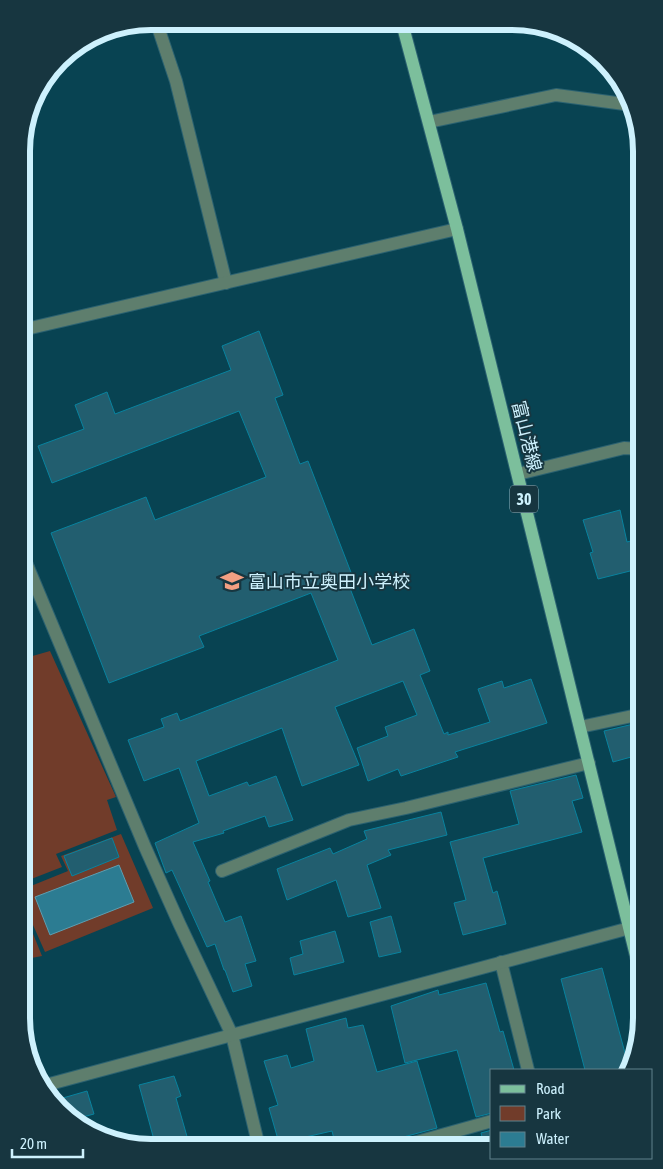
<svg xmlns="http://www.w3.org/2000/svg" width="663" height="1169" font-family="'Asap Condensed','Noto Sans JP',sans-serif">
	<rect width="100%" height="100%" fill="#084352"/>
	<g fill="#713c2a">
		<polygon points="50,651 116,797 107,800 117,830 56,854 62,867 21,883 22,659"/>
		<polygon points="121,834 153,908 45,952 21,898 21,890 68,871 61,856"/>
		<polygon points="21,904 42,956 21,960"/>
	</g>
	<polygon fill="#2c7c92" stroke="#5c9fb2" points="119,865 134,902 50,935 35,897"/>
	<g fill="#225e6f" stroke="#08839f">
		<polygon points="259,331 283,395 275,398 300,464 308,461 352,575 346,578 372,645 414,629 430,671 420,675 444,734 448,732 448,735 490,722 478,689 502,681 504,688 531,679 547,723 455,752 458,757 401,776 398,769 368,781 357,748 388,736 385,727 417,715 403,681 335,707 359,765 302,786 282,728 196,761 209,796 247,782 249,786 276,776 293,820 269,827 265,816 223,831 224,833 193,842 210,881 208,882 225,922 241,916 256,961 245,964 252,986 233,992 225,970 224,970 215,944 207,947 172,870 166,873 155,843 199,823 179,768 144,781 128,740 164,727 161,719 177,713 180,721 338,660 311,593 199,636 204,647 109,683 51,533 146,497 155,520 266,477 239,411 52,483 38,446 84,429 75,405 107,392 115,414 231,370 222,346"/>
		<polygon points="620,510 627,542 642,538 642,568 598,579 590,553 593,552 583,520"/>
		<polygon points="642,722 642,754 613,762 604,731"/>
		<polygon points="576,775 583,798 572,801 582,832 483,858 493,893 497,891 506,924 463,935 454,903 466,900 450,842 519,824 510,791"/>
		<polygon points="441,812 447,835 388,850 391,855 367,865 381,908 348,917 336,880 287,900 277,869 330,848 333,854 367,839 364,831"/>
		<polygon points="112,838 119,857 72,876 64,856"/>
		<polygon points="391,916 401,952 379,957 370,922"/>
		<polygon points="335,931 344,962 294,975 290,958 303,954 300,941"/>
		<polygon points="602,968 628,1064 625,1070 585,1070 561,979"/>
		<polygon points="486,983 500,1032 503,1031 514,1070 492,1070 492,1113 476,1117 457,1050 405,1063 391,1006 438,990 439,995"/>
		<polygon points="346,1018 348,1028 363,1025 377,1072 417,1061 437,1128 396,1139 393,1142 391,1147 370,1147 369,1139 336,1147 332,1131 279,1143 269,1108 278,1105 264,1061 287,1055 291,1068 314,1061 306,1029"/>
		<polygon points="174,1076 181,1096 176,1098 190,1147 156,1147 139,1085"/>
		<polygon points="87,1091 94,1114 71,1120 56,1100"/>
		<polygon points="492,1130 492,1148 485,1148 481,1133"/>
	</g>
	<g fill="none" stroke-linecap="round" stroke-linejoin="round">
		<defs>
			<g id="minor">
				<polyline points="156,21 176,81 226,283"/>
				<polyline points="429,122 556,95 632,105"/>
				<polyline points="22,330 457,229"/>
				<polyline points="518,474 624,448 642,449"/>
				<polyline points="22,553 145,847 179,923 232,1035 259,1147"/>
				<polyline points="580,727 642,714"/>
				<polyline points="222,871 349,820 406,808 589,763"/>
				<polyline points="501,962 528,1070"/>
				<polyline points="46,1085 641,925"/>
				<polyline points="399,1147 492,1121"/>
			</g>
			<polyline id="major" points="402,23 457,229 641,976"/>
		</defs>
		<use href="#minor" stroke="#2b6271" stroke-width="14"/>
		<use href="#major" stroke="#2b6271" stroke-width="14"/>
		<use href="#minor" stroke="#5e7e6d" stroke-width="12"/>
		<use href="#major" stroke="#7cbf9c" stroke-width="12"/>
	</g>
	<defs>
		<symbol id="school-bare" viewBox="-9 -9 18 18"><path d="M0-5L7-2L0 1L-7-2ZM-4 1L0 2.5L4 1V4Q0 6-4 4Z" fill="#f39f82" stroke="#173640" stroke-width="2.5" paint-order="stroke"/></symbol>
	</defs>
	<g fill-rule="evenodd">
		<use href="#school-bare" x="216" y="565" width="32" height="32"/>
	</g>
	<g text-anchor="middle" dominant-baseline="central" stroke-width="4" stroke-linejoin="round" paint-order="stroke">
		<rect fill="#173640" stroke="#96b9c4" stroke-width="1" x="510" y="485.5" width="28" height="27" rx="4"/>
		<g font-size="16" font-weight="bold" fill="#cdf1fd">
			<text x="524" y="499">30</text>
		</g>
		<g font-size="18" fill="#cdf1fd" stroke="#173640">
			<text transform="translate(527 436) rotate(76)">富山港線</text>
		</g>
		<g font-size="18" fill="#cdf1fd" stroke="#173640" text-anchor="start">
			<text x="248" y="581">富山市立奥田小学校</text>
		</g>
	</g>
	<path d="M0 0H663V1169H0ZM151 30H512A121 121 0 0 1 633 151V1018A121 121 0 0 1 512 1139H151A121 121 0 0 1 30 1018V151A121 121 0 0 1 151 30Z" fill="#173640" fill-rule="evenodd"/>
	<path fill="none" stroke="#cdf1fd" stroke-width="6" d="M151 30H512A121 121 0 0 1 633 151V1018A121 121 0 0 1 512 1139H151A121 121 0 0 1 30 1018V151A121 121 0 0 1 151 30Z"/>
	<rect x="490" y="1069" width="162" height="90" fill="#173640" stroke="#60818c"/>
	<rect x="500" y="1085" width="25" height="8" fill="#7cbf9c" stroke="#60818c"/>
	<text x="536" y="1094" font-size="15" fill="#cdf1fd">Road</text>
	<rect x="500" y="1106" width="25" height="15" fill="#713c2a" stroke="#60818c"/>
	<text x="536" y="1119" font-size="15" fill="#cdf1fd">Park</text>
	<rect x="500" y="1132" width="25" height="15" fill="#2c7c92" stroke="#60818c"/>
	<text x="536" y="1144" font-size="15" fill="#cdf1fd">Water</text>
	<path d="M12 1149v8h71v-8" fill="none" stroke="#cdf1fd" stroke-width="2.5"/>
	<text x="20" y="1149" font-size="15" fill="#cdf1fd" stroke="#173640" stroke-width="4" paint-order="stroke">20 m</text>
</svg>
